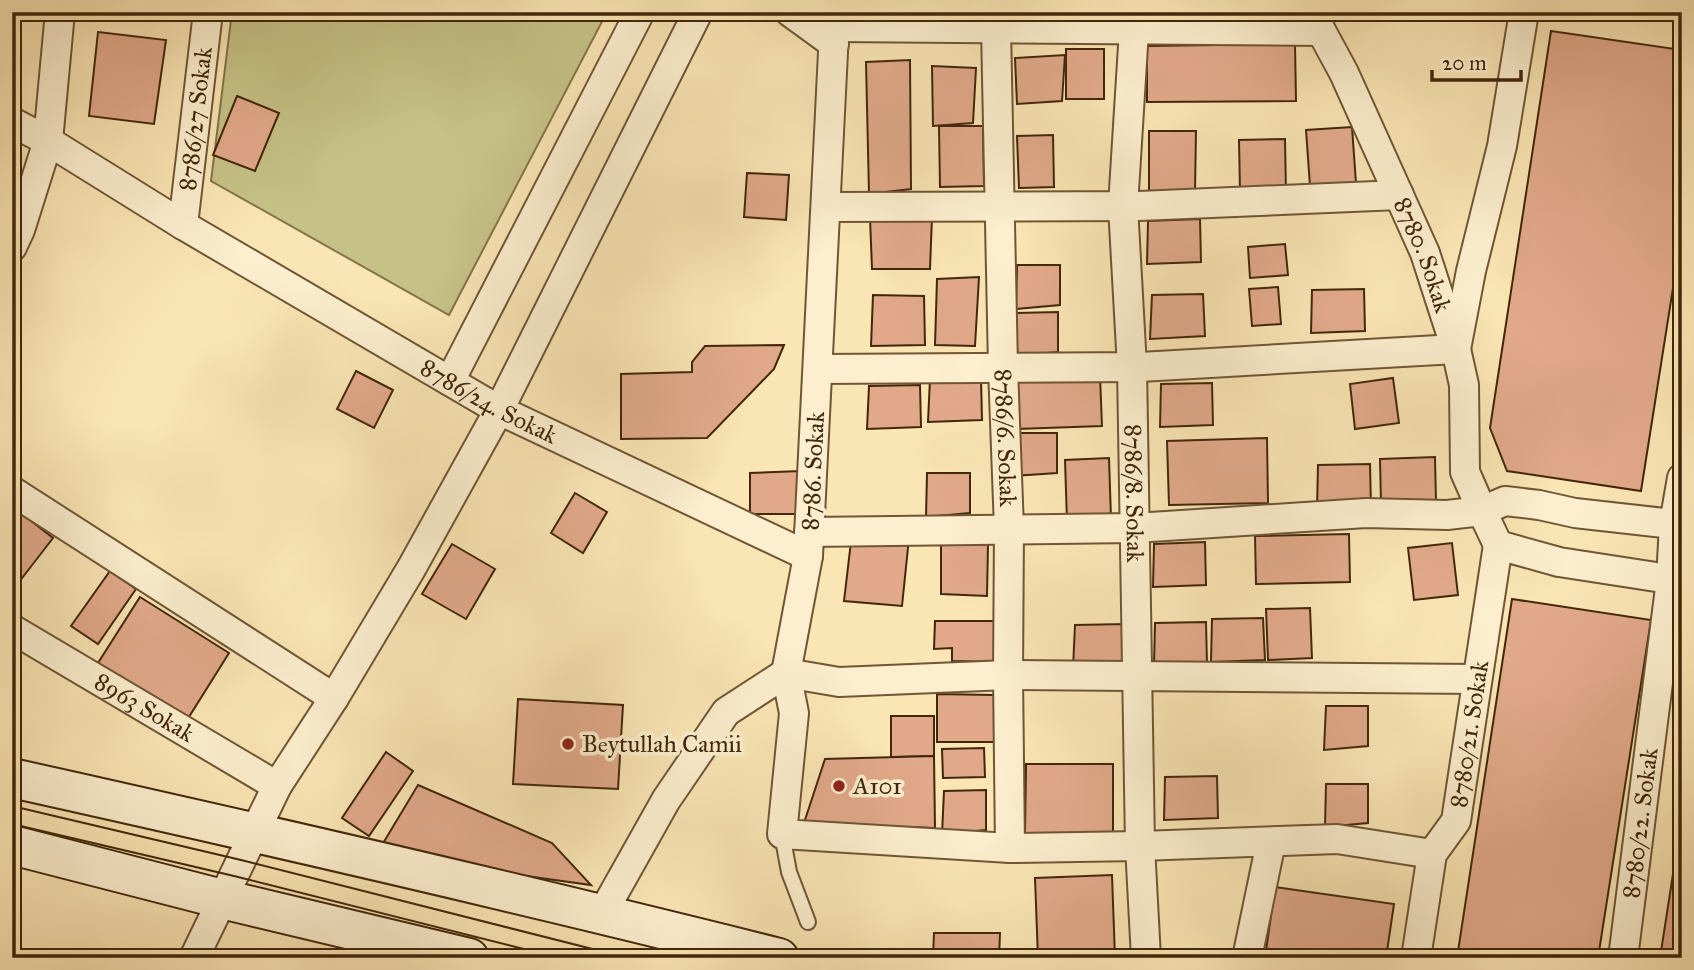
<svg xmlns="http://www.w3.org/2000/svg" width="1694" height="970" font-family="'IM FELL Great Primer',serif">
	<rect width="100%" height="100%" fill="#fae5b4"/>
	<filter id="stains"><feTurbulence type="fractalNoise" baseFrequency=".00286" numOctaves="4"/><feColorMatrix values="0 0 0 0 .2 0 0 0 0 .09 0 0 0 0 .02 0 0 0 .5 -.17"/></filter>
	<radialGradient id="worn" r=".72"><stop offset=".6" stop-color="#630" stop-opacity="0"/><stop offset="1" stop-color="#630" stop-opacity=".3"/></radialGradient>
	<polygon fill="#c6c287" stroke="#847449" stroke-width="2" points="232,12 607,12 449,315 211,181"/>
	<g fill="#e1a98a" stroke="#42270b" stroke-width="2">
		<polygon points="1179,12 1284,12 1284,15 1179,16"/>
		<polygon points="1551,31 1682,50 1682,231 1641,491 1507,471 1490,428"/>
		<polygon points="98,32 166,40 154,124 89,116"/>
		<polygon points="1295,44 1296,101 1147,102 1147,46"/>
		<rect x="1066" y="49" width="38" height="50"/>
		<polygon points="1065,55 1062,101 1017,104 1015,58"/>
		<polygon points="910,60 911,189 869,194 866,62"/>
		<polygon points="932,66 976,68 973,123 933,126"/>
		<polygon points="237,96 279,113 255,171 213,155"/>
		<polygon points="939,126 983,126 984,186 940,187"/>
		<polygon points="1352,127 1356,183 1310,186 1306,130"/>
		<polygon points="1149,131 1196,131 1195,191 1149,191"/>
		<polygon points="1053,135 1054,187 1019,188 1017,136"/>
		<polygon points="1285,139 1286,193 1240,191 1239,140"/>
		<polygon points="747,173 789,175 786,220 744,217"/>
		<polygon points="932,217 930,269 872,269 870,218"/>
		<polygon points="1200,219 1201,262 1147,264 1148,221"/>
		<polygon points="1285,244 1288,275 1250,278 1248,247"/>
		<polygon points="1017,265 1060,265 1060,305 1016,309"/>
		<polygon points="979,277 975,346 935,345 937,279"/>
		<polygon points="1278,287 1281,324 1252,326 1249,289"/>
		<polygon points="1364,289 1365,331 1311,333 1312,290"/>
		<polygon points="1203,294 1205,336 1150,339 1152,295"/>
		<polygon points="873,295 924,296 925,345 871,346"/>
		<polygon points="1058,312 1058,352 1014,356 1016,313"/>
		<polygon points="784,345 774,369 707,438 621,439 621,374 692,372 692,362 705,346"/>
		<polygon points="356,371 393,390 374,428 337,409"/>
		<polygon points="1100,376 1102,426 1015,429 1014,379"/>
		<polygon points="981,378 982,420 928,422 930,379"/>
		<polygon points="1393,378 1399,423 1355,429 1350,384"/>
		<polygon points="1212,383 1213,425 1160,427 1161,384"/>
		<polygon points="920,385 921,427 867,429 869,386"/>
		<polygon points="1015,433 1057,433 1057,473 1013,476"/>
		<polygon points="1267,438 1268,503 1169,505 1167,441"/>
		<polygon points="1435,457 1436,502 1381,504 1380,459"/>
		<polygon points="1109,458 1111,519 1067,522 1065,460"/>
		<polygon points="1370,464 1371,506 1317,508 1318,465"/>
		<polygon points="801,471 803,514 750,514 750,473"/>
		<polygon points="927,473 970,473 970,513 926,517"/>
		<polygon points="575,493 607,512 583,553 551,533"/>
		<polygon points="12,506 53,538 12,591"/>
		<polygon points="852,533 909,538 902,606 844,601"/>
		<polygon points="1349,534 1350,582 1256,584 1255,536"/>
		<polygon points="1205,542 1206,585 1153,587 1154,544"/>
		<polygon points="941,543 988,544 987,596 941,594"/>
		<polygon points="1452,543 1458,595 1414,600 1408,548"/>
		<polygon points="452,544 495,569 466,619 422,594"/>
		<polygon points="110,571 136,589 98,644 71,626"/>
		<polygon points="140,597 229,653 187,720 98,663"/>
		<polygon points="1512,599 1651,620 1598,958 1457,958"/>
		<polygon points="1310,608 1312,658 1268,660 1266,609"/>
		<polygon points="1263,618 1265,660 1211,662 1212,619"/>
		<polygon points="935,621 995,621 995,662 952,661 952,648 934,649"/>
		<polygon points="1206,622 1207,664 1154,666 1155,623"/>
		<polygon points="1126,624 1128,666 1073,668 1075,625"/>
		<polygon points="937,694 994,695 994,742 937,742"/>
		<polygon points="518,699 623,705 618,789 513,784"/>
		<polygon points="1326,706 1368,706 1368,746 1324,750"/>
		<polygon points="891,716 934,716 934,756 891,757"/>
		<polygon points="984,748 985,777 943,778 942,749"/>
		<polygon points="386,752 413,771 369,836 342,818"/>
		<polygon points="934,756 935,828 804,823 825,759"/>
		<polygon points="1026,764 1113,764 1113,834 1025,834"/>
		<polygon points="1217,776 1218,818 1164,820 1165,777"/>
		<polygon points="1326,784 1368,784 1368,823 1325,827"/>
		<polygon points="418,785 552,843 591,885 376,855"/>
		<polygon points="986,790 986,830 942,834 944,791"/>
		<polygon points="1682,816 1682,958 1660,958"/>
		<polygon points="1112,875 1115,958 1038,958 1035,878"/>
		<polygon points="1275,887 1394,904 1386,958 1265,958"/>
		<polygon points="934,933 1000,933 999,958 956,958 956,956 933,956"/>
	</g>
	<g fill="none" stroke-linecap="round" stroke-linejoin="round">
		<defs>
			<polyline id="lane" points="782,834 789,872 808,922"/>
			<g id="street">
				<polyline points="790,12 834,44"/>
				<polyline points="835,12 808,556 786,673 794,713 782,834 1010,848 1140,846 1337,839 1432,854"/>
				<path id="s1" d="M1311 12 1344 73 1425 253 1456 349 1464 385 1465 472 1482 511 1505 501 1539 505 1575 513 1682 525"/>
				<polyline points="835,27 1321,31"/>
				<path id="s2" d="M996 28 1003 368 1009 529 1008 675 1010 848"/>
				<path id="s3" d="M1134 30 1123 206 1132 367 1140 846 1146 958"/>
				<path id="s4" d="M12 122 48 141 183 225 499 410 808 556"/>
				<polyline points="826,207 1139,206 1399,195"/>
				<path id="s5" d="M183 225 208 12"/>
				<polyline points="12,247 20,230 48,141 60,12"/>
				<polyline points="818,369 1140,367 1456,349 1471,271 1502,146 1524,12"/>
				<polyline points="450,381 640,12"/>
				<polyline points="12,491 334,698"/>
				<polyline points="809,532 1135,528 1366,513 1447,515 1482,511 1498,545 1559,562 1682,581"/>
				<path id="s6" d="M12 629 277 786"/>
				<polyline points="602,914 666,800 726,712 786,673 839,682 1008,675 1477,679"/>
				<polyline points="194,958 277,786 334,698 411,569 499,410 698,12"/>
				<polyline points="1247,958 1271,842"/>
				<path id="s7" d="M1416 958 1432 854 1456 821 1498 545"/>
				<path id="s8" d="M1623 958 1671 580 1674 524 1682 478"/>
			</g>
			<g id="secondary">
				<path d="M12 778C268 835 524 894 779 958"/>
				<polyline points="12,845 222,899 469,958"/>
			</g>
		</defs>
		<use href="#lane" stroke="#705635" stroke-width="18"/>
		<use href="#street" stroke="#705635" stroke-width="32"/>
		<use href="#secondary" stroke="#42270b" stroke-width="42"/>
		<use href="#lane" stroke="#fceece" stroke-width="14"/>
		<use href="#street" stroke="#fceece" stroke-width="28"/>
		<use href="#secondary" stroke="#fceece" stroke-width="38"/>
		<g stroke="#42270b" stroke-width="2">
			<polyline points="12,806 241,860 628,958"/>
			<polyline points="12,824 234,876 560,958"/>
		</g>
	</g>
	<g fill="#8f2418" stroke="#fceece" stroke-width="2.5">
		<circle cx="568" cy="744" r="7"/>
		<circle cx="839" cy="786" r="7"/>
	</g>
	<g text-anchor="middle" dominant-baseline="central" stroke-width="7" stroke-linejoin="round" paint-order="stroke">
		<g font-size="24" fill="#42270b" stroke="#fceece">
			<text stroke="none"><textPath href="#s5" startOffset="107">8786/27 Sokak</textPath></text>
			<text stroke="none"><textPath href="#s1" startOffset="268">8780. Sokak</textPath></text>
			<text stroke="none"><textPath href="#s4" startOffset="553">8786/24. Sokak</textPath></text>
			<text stroke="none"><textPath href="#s2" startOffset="410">8786/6. Sokak</textPath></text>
			<text transform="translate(813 471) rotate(-87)">8786. Sokak</text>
			<text stroke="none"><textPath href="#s3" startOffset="464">8786/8. Sokak</textPath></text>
			<text stroke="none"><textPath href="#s6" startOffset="154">8963 Sokak</textPath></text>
			<text stroke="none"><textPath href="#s7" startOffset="234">8780/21. Sokak</textPath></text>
			<text stroke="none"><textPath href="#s8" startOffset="136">8780/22. Sokak</textPath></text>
		</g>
		<g font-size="24" fill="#42270b" stroke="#fceece" text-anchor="start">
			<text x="582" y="744">Beytullah Camii</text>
			<text x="853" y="786">A101</text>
		</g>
	</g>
	<rect width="1694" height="970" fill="none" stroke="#fae5b4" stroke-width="42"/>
	<rect x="14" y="14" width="1666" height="942" fill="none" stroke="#42270b" stroke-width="3.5"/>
	<rect x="21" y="21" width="1652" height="928" fill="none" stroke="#42270b" stroke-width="2"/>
	<path d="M1432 70v10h89v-10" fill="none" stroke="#42270b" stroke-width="3.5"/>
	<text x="1442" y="70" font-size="21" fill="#42270b" stroke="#fceece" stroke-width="5" paint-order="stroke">20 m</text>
	<rect width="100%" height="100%" filter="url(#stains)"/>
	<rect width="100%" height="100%" fill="url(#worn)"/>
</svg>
